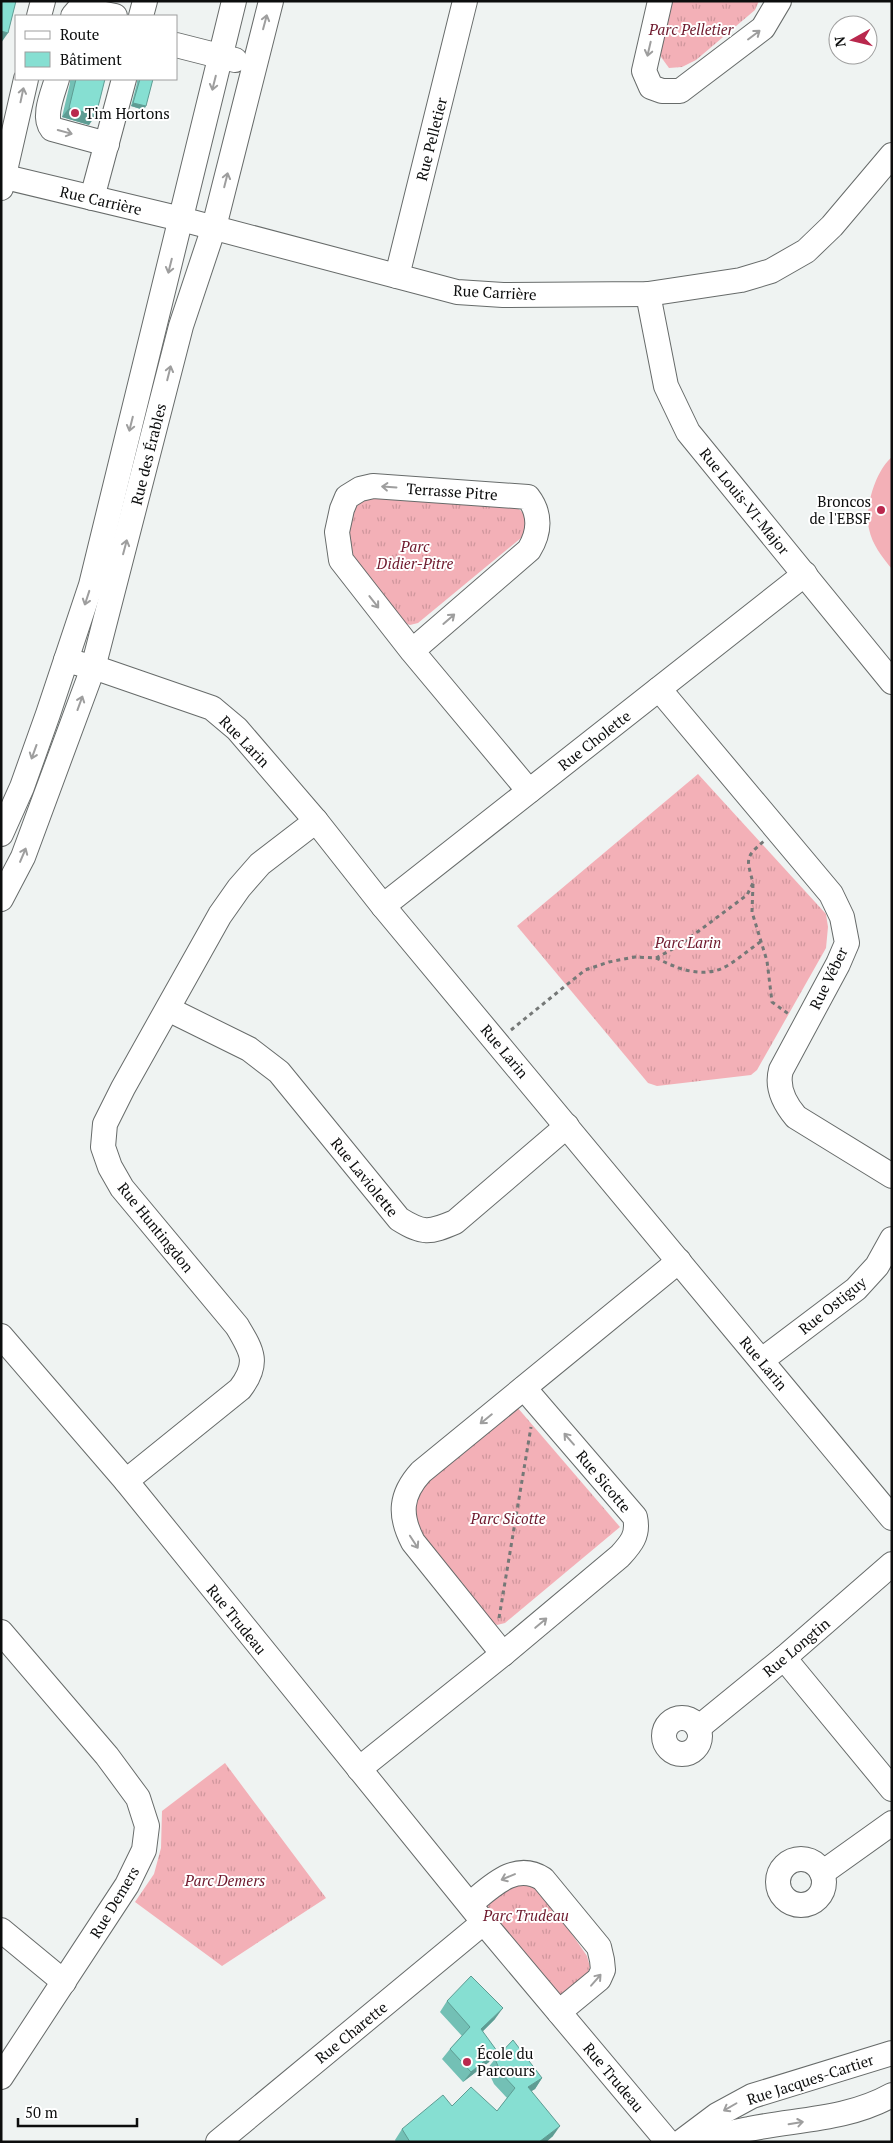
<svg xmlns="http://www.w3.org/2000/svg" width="893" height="2143" font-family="'PT Serif',serif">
	<defs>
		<pattern id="grass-tufts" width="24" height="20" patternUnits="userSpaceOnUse" patternTransform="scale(1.25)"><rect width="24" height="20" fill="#f3b0b7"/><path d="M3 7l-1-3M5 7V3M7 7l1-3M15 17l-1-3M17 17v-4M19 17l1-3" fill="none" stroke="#cf969c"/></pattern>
	</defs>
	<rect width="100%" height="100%" fill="#eff3f2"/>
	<g fill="url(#grass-tufts)">
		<polygon points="670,1 759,1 755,10 696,60 682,67 669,68 661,57 661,38"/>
		<path d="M370 498 517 508C527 514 527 521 527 533L418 623 410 625 404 623 349 560V513L360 500Z"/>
		<polygon points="698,774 826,914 828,927 826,948 757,1070 751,1075 657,1086 648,1083 517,926"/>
		<polygon points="517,1407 620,1527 505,1623 497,1625 489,1620 415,1531 413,1522 418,1490"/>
		<polygon points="225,1763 326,1898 222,1966 135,1902 154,1874 161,1848 162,1811"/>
		<polygon points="536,1882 587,1956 590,1967 587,1974 558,1998 482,1905 515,1885"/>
	</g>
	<path fill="#f3b0b7" d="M892 457V569C882 557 872 544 869 529 864 508 876 470 892 457Z"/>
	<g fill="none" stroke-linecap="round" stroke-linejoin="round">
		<defs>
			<g id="minor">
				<polyline points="660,1 644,71 651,87 662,91 680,91 763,28 779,1"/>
				<polyline points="39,16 43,1"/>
				<polyline points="73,16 79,9 115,16"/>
				<polyline points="141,16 145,1"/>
				<polyline points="176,45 235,60"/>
				<path d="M57 79C53 93 42 117 52 129L107 144"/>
				<polyline points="1,176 181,219 457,292 503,295 648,294 741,280 771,271 806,251 832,226 892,155"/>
				<polyline points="1,188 26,79"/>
				<polyline points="92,198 124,79"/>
				<polyline points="397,276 465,1"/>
				<polyline points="648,294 666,386 688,432 892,682"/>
				<path d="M412 651 529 550C540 532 541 514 528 497L373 486 360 489 347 497 342 509 337 532 341 560 412 651 529 791"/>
				<polyline points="66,660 102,670 212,708 237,729 316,821 383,906 892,1518"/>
				<path d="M659 689 831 894 842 917 847 943 838 964 781 1070C776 1088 785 1104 796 1117L892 1176"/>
				<polyline points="1,834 22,787 48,714 91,585 234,1"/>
				<polyline points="1,899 23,857 93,668 181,326 214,227 271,1"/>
				<polyline points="383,906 805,574"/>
				<path d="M168 1009 249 1049 279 1072 399 1219C423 1234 429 1233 455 1222L567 1126"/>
				<polyline points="1,1336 126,1481 490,1930 668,2142"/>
				<polyline points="762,1360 856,1289 877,1266 892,1239"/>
				<path d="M126 1481 240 1389C260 1363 252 1351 237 1326L122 1188 110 1167 103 1147 105 1124 123 1088 220 915 239 888 260 864 316 821"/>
				<polyline points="1,1632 107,1756 138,1798 147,1826 144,1850 127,1885 1,2077"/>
				<path d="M503 1654 413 1542C399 1515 400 1495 421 1472L679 1261"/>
				<polyline points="784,1658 892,1789"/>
				<circle cx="682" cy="1736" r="18"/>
				<polyline points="698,1728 784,1658 892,1564"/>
				<path d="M359 1769 503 1654 620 1556C631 1544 639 1535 635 1517L524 1388"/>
				<circle cx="801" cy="1882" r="23"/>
				<polyline points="822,1873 892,1823"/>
				<path d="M470 1904C491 1887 515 1861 543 1879L599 1947 602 1960 603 1970 599 1979 559 2012"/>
				<polyline points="1,1930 64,1982"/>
				<polyline points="218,2142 484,1922"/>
				<polyline points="681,2142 717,2115 752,2096 892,2053"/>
				<path d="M697 2142C714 2137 732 2132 749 2129 798 2119 847 2120 892 2095"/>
			</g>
		</defs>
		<use href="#minor" stroke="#676b6a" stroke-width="26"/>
		<g stroke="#757877" stroke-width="3" stroke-dasharray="4 4" stroke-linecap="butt">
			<polyline points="753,884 752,912 767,961 772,1002 790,1015"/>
			<path d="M656 958C680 970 706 980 730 964 741 957 751 948 762 941"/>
			<path d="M511 1030 585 970 609 962 635 957 656 958 680 945 747 895 753 883C747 859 744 858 764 841"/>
			<polyline points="499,1618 531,1427"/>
		</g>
		<use href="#minor" stroke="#fff" stroke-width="24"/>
	</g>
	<g fill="#73c0b5">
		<polygon points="70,79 105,79 89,125 62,117 70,83"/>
		<polygon points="137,79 153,79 144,110 131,106 137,83"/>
		<polygon points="447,2001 495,2019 483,2031 489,2062 463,2082 442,2059 450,2049 462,2036 440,2012"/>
		<polygon points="495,2059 542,2078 535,2089 531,2091 553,2136 546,2142 396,2142 395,2140 402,2129 452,2106 497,2111 507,2098 494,2084 487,2069"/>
	</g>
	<g fill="#5e9c93">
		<polygon points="1,31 8,33 1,43"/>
		<polygon points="133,103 146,106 144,110 131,106"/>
		<polygon points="69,108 96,115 89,125 62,117"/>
		<polygon points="503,2008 495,2019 474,2040 481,2029"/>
		<polygon points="497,2051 489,2062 463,2082 471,2072"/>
		<polygon points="542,2078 535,2089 521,2098 528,2087"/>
		<polygon points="560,2126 553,2136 546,2142 539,2142"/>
	</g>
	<g fill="#86dfd2" stroke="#5e9c93">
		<polygon points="1,1 16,1 8,33 1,31"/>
		<polygon points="76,79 105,79 96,115 69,108"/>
		<polygon points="140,79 153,79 146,106 133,103"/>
		<polygon points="471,1976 503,2008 481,2029 497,2051 471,2072 450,2049 470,2027 447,2001"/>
		<polygon points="513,2040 542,2078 528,2087 560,2126 539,2142 410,2142 402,2129 443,2095 452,2106 471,2087 497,2111 515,2088 501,2073 495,2059"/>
	</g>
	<defs><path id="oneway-shaft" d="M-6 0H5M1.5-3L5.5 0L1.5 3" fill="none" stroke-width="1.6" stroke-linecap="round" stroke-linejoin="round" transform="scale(1.25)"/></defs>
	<g stroke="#9e9e9e">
		<use href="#oneway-shaft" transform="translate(265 22) rotate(-75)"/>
		<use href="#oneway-shaft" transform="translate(754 35) rotate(-37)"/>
		<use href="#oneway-shaft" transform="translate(649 49) rotate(103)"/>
		<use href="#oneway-shaft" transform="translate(214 83) rotate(104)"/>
		<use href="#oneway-shaft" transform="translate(22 95) rotate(-78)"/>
		<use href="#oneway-shaft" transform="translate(65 132) rotate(15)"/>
		<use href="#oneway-shaft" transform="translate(226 180) rotate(-76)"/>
		<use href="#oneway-shaft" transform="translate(170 266) rotate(104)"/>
		<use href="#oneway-shaft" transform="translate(169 373) rotate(-76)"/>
		<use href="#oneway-shaft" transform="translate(131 424) rotate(104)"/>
		<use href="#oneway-shaft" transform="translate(389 487) rotate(-176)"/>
		<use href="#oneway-shaft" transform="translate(125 547) rotate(-75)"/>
		<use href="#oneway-shaft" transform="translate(87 598) rotate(108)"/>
		<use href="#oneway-shaft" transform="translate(374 602) rotate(52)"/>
		<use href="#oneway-shaft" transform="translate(449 619) rotate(-41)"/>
		<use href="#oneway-shaft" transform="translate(80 703) rotate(-70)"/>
		<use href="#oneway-shaft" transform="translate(34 752) rotate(110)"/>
		<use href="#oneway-shaft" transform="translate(23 855) rotate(-67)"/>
		<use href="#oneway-shaft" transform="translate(486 1419) rotate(141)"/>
		<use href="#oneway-shaft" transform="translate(569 1439) rotate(-131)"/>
		<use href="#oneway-shaft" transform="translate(414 1542) rotate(57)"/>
		<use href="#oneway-shaft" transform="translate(541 1623) rotate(-40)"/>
		<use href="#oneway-shaft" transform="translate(508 1877) rotate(157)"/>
		<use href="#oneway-shaft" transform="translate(596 1980) rotate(-49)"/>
		<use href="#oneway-shaft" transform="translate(730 2107) rotate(150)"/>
		<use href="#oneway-shaft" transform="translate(796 2123) rotate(-9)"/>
	</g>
	<g fill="#b9284d" stroke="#fff" stroke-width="2">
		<circle cx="75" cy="113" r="5"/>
		<circle cx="881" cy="510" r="5"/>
		<circle cx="467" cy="2062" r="5"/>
	</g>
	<g text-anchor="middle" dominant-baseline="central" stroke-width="4" stroke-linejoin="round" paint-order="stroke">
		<g font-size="15" font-style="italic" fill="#6e192d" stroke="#fff">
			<text x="691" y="29">Parc Pelletier</text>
			<text x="415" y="546">Parc<tspan x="415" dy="17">Didier-Pitre</tspan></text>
			<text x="688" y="942">Parc Larin</text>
			<text x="508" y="1518">Parc Sicotte</text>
			<text x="225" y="1880">Parc Demers</text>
			<text x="526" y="1915">Parc Trudeau</text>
		</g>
		<g font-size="15" fill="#0c0d0d" stroke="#fff" text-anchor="start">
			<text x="85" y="113">Tim Hortons</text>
			<text x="871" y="501" text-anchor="end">Broncos<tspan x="871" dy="17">de l'EBSF</tspan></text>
			<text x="477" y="2053">École du<tspan x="477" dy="17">Parcours</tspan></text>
		</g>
		<g font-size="15" fill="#0c0d0d" stroke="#fff">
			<text transform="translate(431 139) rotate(-76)">Rue Pelletier</text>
			<text transform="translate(101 200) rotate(13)">Rue Carrière</text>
			<text transform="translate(495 292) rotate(3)">Rue Carrière</text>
			<text transform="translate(148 454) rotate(-76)">Rue des Érables</text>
			<text transform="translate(452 491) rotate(4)">Terrasse Pitre</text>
			<text transform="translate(745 501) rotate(51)">Rue Louis-VI-Major</text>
			<text transform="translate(594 740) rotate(-38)">Rue Cholette</text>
			<text transform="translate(245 741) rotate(46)">Rue Larin</text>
			<text transform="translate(828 978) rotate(-64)">Rue Véber</text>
			<text transform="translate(505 1051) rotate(50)">Rue Larin</text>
			<text transform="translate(365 1177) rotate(51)">Rue Laviolette</text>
			<text transform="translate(156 1227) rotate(51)">Rue Huntingdon</text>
			<text transform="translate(832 1305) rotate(-39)">Rue Ostiguy</text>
			<text transform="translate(764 1363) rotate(50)">Rue Larin</text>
			<text transform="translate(604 1481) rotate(50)">Rue Sicotte</text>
			<text transform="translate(237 1619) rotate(51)">Rue Trudeau</text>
			<text transform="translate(796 1647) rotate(-40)">Rue Longtin</text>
			<text transform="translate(114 1902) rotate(-59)">Rue Demers</text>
			<text transform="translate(351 2032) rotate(-39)">Rue Charette</text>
			<text transform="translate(614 2077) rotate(50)">Rue Trudeau</text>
			<text transform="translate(810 2079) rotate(-18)">Rue Jacques-Cartier</text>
		</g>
	</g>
	<rect width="893" height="2143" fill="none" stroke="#0c0d0d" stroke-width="5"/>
	<rect x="15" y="15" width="162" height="65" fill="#ffffff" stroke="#9e9e9e"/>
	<rect x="25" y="31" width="25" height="8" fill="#ffffff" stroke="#9e9e9e"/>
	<text x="60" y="40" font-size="15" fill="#0c0d0d">Route</text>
	<rect x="25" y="52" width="25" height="15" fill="#86dfd2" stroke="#9e9e9e"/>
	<text x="60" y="65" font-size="15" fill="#0c0d0d">Bâtiment</text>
	<g transform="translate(853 40) rotate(262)"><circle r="24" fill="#ffffff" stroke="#9e9e9e"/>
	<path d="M0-4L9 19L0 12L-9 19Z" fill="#b9284d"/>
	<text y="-8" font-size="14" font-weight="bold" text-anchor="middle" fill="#0c0d0d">N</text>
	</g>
	<path d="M18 2118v8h119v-8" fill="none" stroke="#0c0d0d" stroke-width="2.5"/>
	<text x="25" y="2118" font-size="15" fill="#0c0d0d" stroke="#ffffff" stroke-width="4" paint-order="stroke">50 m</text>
</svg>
